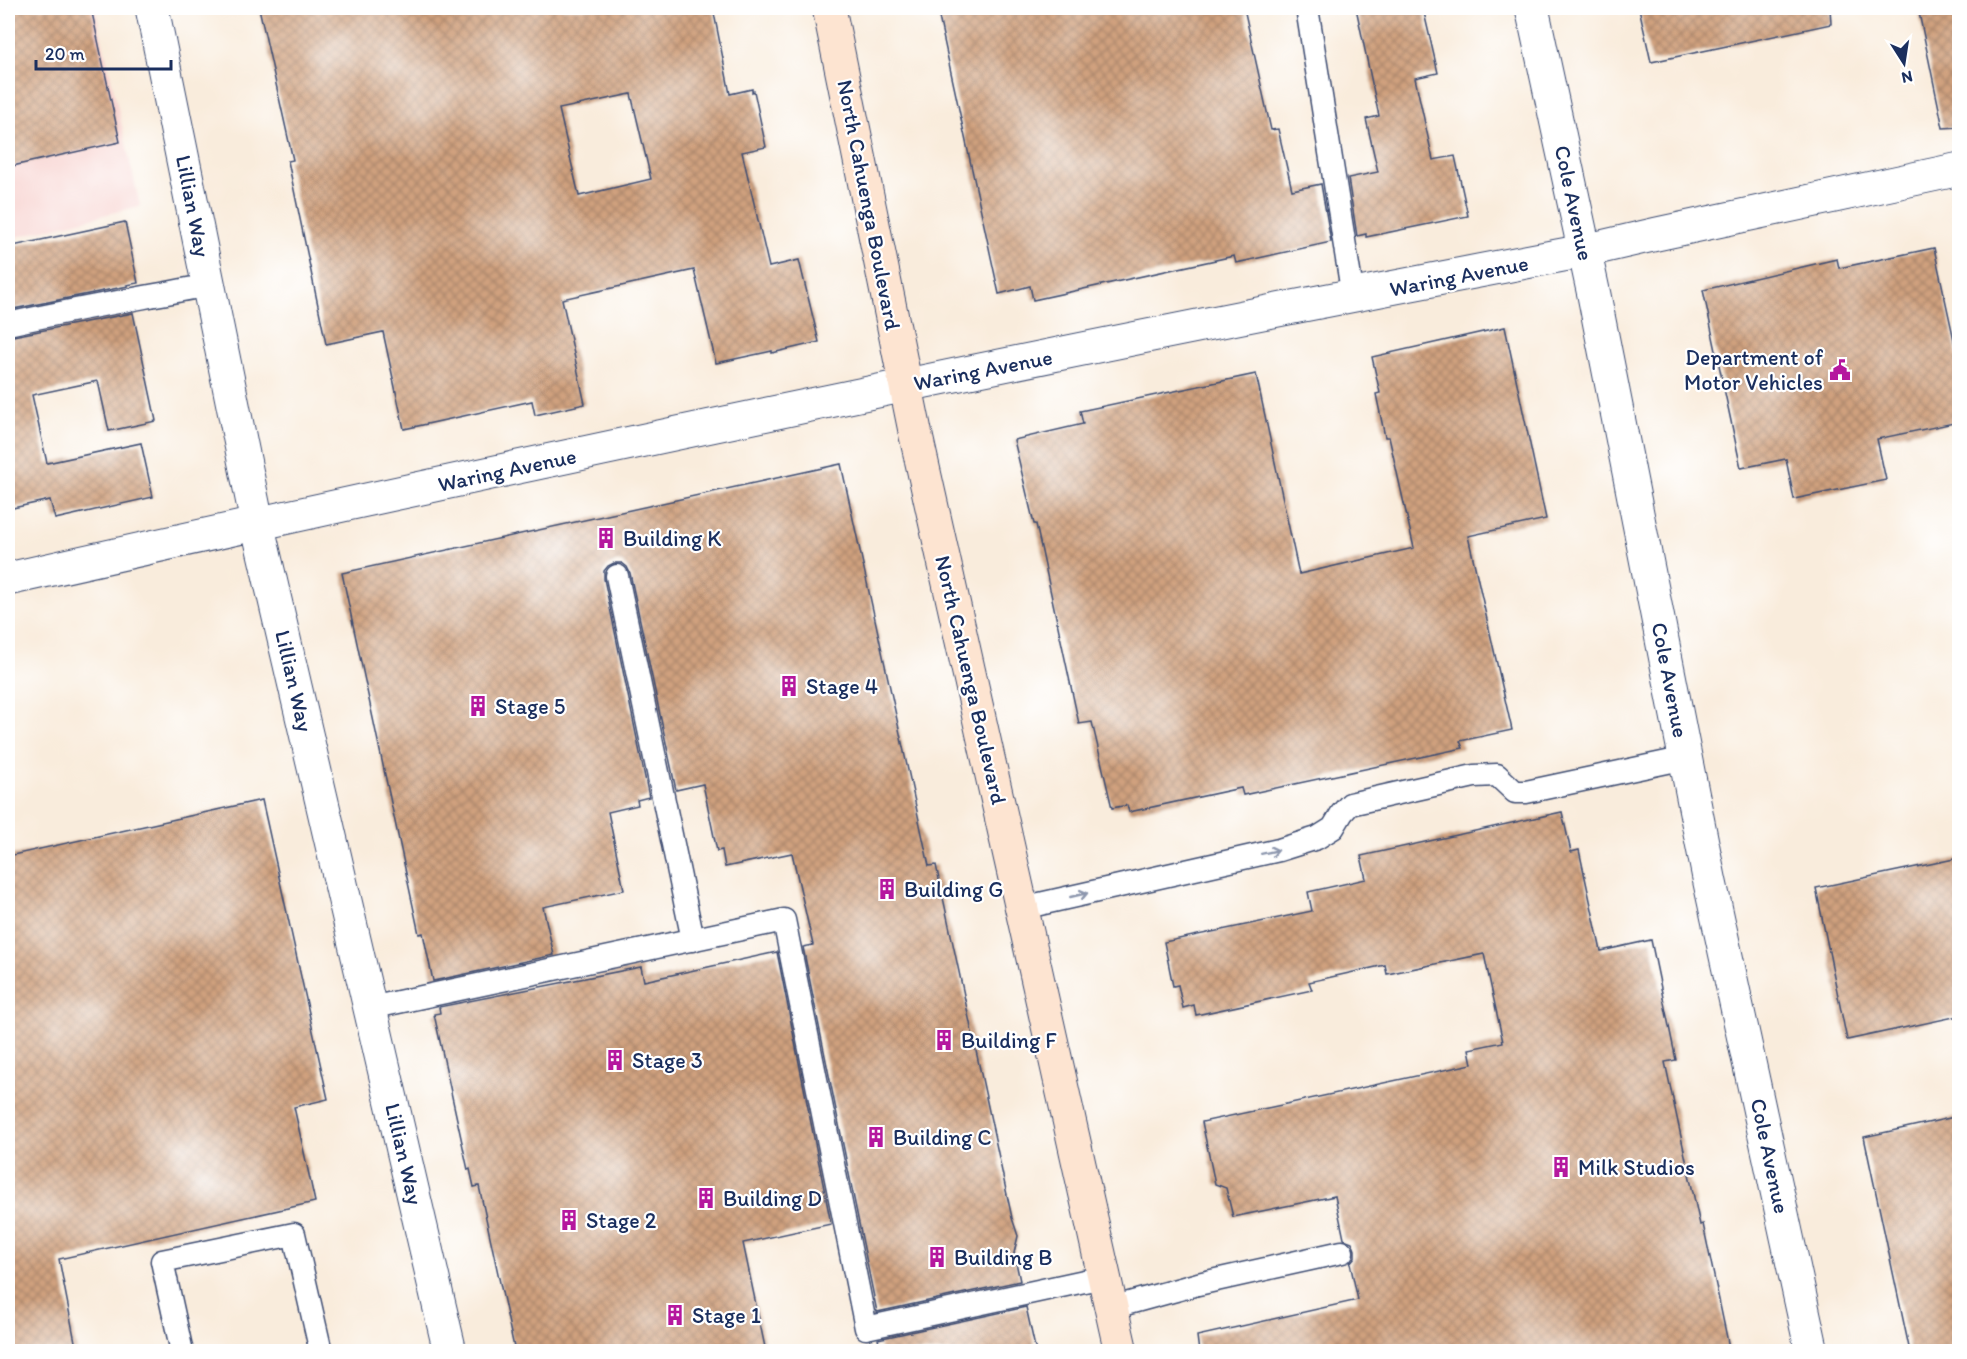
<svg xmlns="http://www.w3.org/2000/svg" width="1967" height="1359" font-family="Itim,sans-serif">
	<defs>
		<pattern id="building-cross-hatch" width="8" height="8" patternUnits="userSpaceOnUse" patternTransform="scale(1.5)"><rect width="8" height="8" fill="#d0a17e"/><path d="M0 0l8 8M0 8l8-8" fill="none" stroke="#a8846a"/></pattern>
	</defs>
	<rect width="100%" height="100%" fill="#fff"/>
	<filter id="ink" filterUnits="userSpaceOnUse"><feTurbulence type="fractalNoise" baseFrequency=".0167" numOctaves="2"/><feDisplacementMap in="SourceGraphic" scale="12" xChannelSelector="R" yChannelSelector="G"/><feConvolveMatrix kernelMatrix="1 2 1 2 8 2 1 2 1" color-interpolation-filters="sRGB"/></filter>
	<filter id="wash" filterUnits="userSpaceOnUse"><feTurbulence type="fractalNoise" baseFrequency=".008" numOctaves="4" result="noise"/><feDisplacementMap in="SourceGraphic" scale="24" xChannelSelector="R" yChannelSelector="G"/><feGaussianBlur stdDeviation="1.35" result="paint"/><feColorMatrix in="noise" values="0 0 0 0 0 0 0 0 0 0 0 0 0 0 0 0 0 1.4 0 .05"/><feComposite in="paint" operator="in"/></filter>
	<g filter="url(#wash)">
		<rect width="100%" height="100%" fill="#f9ecdc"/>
		<polygon fill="#f7d0cd" points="8,8 95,8 140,206 8,239"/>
		<g id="blocks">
			<g fill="url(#building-cross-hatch)" fill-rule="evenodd">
				<polygon points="8,8 91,8 120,142 8,167"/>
				<path d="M259 8H713L730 94 752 89V92L754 91 766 147 742 152 769 267 799 260 819 342 772 353V351L716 363 694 270 562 299 585 404 535 415 532 401 404 429 383 332 326 344 288 161 293 160ZM631 94 651 179 579 196 559 109Z"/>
				<polygon points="937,8 1244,8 1271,130 1278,129 1292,190 1321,184 1331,242 1236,263 1234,256 1033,300 1030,286 999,294"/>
				<polygon points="1356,8 1423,8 1438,73 1415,78 1433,160 1455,156 1468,216 1366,237 1366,234 1357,236 1348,178 1378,172 1366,119 1379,116"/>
				<polygon points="1639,8 1830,8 1831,24 1651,62"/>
				<polygon points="1918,8 1959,8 1959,127 1943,128"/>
				<polygon points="125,222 138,283 127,285 128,286 8,310 8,247"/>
				<polygon points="1934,248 1959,363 1959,422 1877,439 1886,480 1794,499 1786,459 1741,468 1703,290 1837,259 1839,268"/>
				<polygon points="133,313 156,421 109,431 98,381 32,395 47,463 141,443 153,497 55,519 50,500 8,509 8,337"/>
				<polygon points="1505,327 1546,519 1468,536 1512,730 1460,741 1463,748 1243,795 1241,788 1129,812 1127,805 1112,808 1092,722 1079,724 1036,524 1034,524 1014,440 1083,424 1080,411 1256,374 1299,574 1414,548 1389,437 1385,437 1376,394 1380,393 1372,357"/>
				<polygon points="841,464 929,866 936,865 1012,1218 1018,1236 1014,1253 1020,1281 877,1312 803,947 813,945 792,853 725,867 722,850 717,851 703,784 676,790 630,573 627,567 622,563 614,563 608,566 604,571 604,579 649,797 637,800 638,805 608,812 624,890 543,907 554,955 433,981 423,933 419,934 342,573"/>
				<polygon points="262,800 328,1099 294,1107 315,1202 59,1259 77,1352 8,1352 8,856"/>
				<polygon points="1562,812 1571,852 1579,850 1601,951 1651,940 1676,1060 1665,1062 1700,1225 1703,1224 1730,1352 1199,1352 1197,1336 1358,1300 1350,1263 1355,1257 1355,1250 1352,1242 1344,1239 1335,1196 1233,1217 1226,1188 1215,1184 1202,1122 1472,1064 1469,1049 1503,1042 1484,954 1387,974 1385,965 1309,982 1312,990 1196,1015 1194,1005 1183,1008 1178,985 1173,986 1164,942 1312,911 1308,892 1366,879 1361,856"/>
				<polygon points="1959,858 1959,1016 1847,1040 1816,888"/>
				<polygon points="777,952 831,1224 743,1243 766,1352 515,1352 479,1186 474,1187 470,1169 468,1170 434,1014 440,1013 439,1007 641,967 644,981"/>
				<polygon points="1959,1116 1959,1352 1910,1352 1864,1137"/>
				<polygon points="1026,1307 1036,1352 881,1352 878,1339"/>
			</g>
		</g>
	</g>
	<g filter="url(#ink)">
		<use href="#blocks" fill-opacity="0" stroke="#3c4b71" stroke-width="1.5"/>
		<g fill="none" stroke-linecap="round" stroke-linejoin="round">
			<defs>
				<g id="lane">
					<polyline points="1307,8 1353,297"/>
					<path d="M8 324C74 309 142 298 209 285"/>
					<polyline points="617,576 693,940"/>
					<polyline points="1022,908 1279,850 1317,838 1333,828 1342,813 1350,804 1474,776 1497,775 1515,792 1526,792 1686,758"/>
					<polyline points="370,1008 784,920 866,1328 1103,1277"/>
					<polyline points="1111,1308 1198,1284 1342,1252"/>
					<polyline points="182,1352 162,1261 294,1234 321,1352"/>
				</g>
				<g id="street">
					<polyline points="152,8 257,523 450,1352"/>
					<polyline points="1532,8 1594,295 1709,878 1812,1352"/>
					<path d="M8 579C531 462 1057 350 1584 251L1657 234 1960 169"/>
				</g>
				<polyline id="secondary" points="829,8 916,436 1121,1352"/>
			</defs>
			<use href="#lane" stroke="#3c4b71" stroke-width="25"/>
			<use href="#street" stroke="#3c4b71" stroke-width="35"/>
			<use href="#secondary" stroke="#3c4b71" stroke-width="35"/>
			<use href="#lane" stroke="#fff" stroke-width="22"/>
			<use href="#street" stroke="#fff" stroke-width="33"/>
			<use href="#secondary" stroke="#fde4d1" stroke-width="33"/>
		</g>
		<defs><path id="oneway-shaft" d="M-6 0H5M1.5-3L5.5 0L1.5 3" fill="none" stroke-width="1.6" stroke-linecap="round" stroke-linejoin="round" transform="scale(1.5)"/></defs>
		<g stroke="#8d97ae">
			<use href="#oneway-shaft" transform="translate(1270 852) rotate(-12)"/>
			<use href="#oneway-shaft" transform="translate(1079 895) rotate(-13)"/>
		</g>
	</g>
	<defs>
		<symbol id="civic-bare" viewBox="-9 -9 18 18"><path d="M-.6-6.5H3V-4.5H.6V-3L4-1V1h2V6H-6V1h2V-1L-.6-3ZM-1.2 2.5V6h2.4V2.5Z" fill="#b5179e" stroke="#fff" stroke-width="2.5" paint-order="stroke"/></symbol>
		<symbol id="building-bare" viewBox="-9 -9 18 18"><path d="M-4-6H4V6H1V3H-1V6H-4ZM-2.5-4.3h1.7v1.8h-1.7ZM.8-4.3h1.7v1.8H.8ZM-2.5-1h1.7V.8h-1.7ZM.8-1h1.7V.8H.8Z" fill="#b5179e" stroke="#fff" stroke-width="2.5" paint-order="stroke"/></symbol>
	</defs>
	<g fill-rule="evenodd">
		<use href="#civic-bare" x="1825" y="355" width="30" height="30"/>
		<use href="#building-bare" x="591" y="523" width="30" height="30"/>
		<use href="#building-bare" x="774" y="671" width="30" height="30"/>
		<use href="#building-bare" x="463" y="691" width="30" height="30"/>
		<use href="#building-bare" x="872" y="874" width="30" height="30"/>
		<use href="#building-bare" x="929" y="1025" width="30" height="30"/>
		<use href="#building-bare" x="600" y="1045" width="30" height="30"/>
		<use href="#building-bare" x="861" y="1122" width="30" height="30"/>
		<use href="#building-bare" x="1546" y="1152" width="30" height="30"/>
		<use href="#building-bare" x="691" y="1183" width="30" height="30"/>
		<use href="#building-bare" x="554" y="1205" width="30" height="30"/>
		<use href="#building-bare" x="922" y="1242" width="30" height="30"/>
		<use href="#building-bare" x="660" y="1300" width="30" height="30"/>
	</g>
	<g text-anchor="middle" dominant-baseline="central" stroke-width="4.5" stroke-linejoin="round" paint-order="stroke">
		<g font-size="22" fill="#1b2f5e" stroke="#fff">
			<text transform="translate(1574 203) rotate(78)">Cole Avenue</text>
			<text transform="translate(869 205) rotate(79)">North Cahuenga Boulevard</text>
			<text transform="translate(193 206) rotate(79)">Lillian Way</text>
			<text transform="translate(1459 276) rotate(-11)">Waring Avenue</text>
			<text transform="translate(983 370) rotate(-11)">Waring Avenue</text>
			<text transform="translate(507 470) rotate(-12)">Waring Avenue</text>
			<text transform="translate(971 680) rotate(77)">North Cahuenga Boulevard</text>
			<text transform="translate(1670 680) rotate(79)">Cole Avenue</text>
			<text transform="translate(294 681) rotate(77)">Lillian Way</text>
			<text transform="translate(404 1154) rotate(77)">Lillian Way</text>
			<text transform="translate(1770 1156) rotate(78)">Cole Avenue</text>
		</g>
		<g font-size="22" fill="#1b2f5e" stroke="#fff" text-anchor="start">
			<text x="1823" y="357" text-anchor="end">Department of<tspan x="1823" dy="25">Motor Vehicles</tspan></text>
			<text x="623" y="538">Building K</text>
			<text x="806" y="686">Stage 4</text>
			<text x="495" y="706">Stage 5</text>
			<text x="904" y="889">Building G</text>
			<text x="961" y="1040">Building F</text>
			<text x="632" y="1060">Stage 3</text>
			<text x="893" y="1137">Building C</text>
			<text x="1578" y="1167">Milk Studios</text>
			<text x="723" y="1198">Building D</text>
			<text x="586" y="1220">Stage 2</text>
			<text x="954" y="1257">Building B</text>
			<text x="692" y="1315">Stage 1</text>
		</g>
	</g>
	<rect width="1967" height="1359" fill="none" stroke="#fff" stroke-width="30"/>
	<g transform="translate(1904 63) rotate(168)" stroke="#ffffff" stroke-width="4.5" paint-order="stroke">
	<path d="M0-4.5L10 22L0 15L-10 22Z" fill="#1b2f5e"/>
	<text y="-9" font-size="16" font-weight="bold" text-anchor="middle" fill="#1b2f5e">N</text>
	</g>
	<path d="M36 60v9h135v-9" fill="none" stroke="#1b2f5e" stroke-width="3"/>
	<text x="45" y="60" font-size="18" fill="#1b2f5e" stroke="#ffffff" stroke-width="4.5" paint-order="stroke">20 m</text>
</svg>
